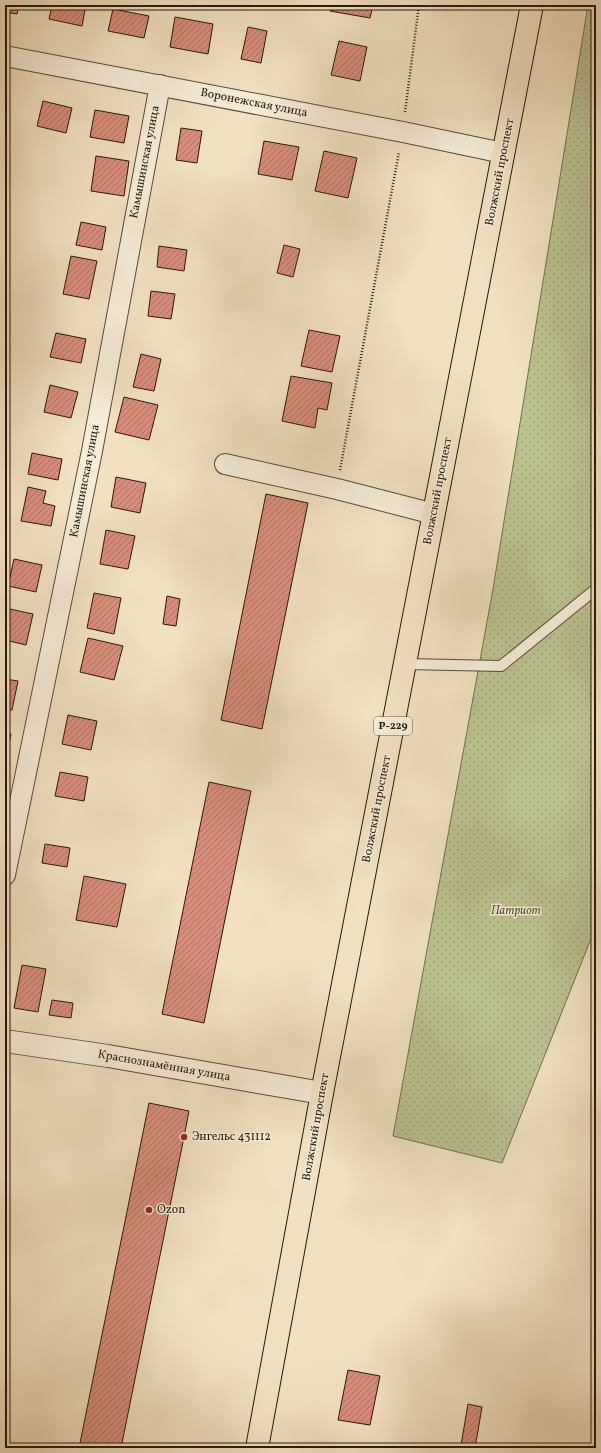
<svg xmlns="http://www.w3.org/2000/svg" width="601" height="1453" font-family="Vollkorn,serif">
	<defs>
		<pattern id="park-dots" width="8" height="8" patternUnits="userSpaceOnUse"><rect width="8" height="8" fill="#bcc291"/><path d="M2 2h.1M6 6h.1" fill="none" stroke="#a2a67c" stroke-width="1.8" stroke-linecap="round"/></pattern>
		<pattern id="building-hatch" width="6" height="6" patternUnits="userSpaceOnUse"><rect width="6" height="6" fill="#d98e7b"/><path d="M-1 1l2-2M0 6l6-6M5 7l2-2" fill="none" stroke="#b07363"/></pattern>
	</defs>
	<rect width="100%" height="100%" fill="#f1e1c1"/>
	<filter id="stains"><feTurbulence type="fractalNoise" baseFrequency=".005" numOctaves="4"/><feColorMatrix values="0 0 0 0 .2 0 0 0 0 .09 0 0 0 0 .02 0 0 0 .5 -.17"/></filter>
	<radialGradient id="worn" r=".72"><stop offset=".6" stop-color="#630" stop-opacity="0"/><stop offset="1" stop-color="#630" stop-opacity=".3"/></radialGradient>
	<polygon fill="url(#park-dots)" stroke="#726e4c" points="588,5 596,5 596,926 502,1163 393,1136 493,589"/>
	<g fill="url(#building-hatch)" stroke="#271907">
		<polygon points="5,5 19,5 17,14 5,12"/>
		<polygon points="52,5 86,5 82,26 49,19"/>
		<polygon points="331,5 373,5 370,18 330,11"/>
		<polygon points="113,9 149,16 144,38 108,31"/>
		<polygon points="175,17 213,24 208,54 170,47"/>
		<polygon points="248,27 267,31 261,63 241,59"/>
		<polygon points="339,41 367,47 360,81 331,75"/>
		<polygon points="43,101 72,108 66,133 37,126"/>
		<polygon points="95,110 129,116 124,143 90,137"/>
		<polygon points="181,128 202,131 197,163 176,160"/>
		<polygon points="264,141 299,147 292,180 258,174"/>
		<polygon points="324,151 357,158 348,198 315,191"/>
		<polygon points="96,156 129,161 124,196 91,191"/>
		<polygon points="81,222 106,227 102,250 76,245"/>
		<polygon points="284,245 300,249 293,277 277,273"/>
		<polygon points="159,246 187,250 184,271 157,267"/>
		<polygon points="71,256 97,261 89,299 63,294"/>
		<polygon points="151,291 175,294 171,319 148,316"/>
		<polygon points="309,330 340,336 332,372 301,366"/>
		<polygon points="56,333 86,339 81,363 50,357"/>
		<polygon points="141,354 161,359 154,391 133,387"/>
		<polygon points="291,376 332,383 327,410 318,408 315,428 282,421"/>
		<polygon points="50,385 78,392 71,418 44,412"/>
		<polygon points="124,397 158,405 149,440 115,432"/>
		<polygon points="32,453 62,459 58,480 28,474"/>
		<polygon points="116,477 146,483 140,513 111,507"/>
		<polygon points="28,487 46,491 43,503 55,506 51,526 21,521"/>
		<polygon points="266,494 308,503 262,729 221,720"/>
		<polygon points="106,530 135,536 128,569 100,564"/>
		<polygon points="14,559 42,565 36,592 8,586"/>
		<polygon points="94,593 121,598 114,634 87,628"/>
		<polygon points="167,596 180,599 176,626 163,624"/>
		<polygon points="5,608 33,614 26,645 5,640"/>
		<polygon points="88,638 123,646 114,680 80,672"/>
		<polygon points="5,679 18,681 12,710 5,709"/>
		<polygon points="68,715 97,721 91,750 62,744"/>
		<polygon points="5,733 11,734 5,765"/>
		<polygon points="60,772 88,777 84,801 55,796"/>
		<polygon points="209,782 251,791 204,1023 162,1014"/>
		<polygon points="45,844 70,848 67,867 42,863"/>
		<polygon points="84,876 126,884 117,927 76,920"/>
		<polygon points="22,965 46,969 38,1012 14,1008"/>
		<polygon points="52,1000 73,1003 71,1018 49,1015"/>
		<polygon points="149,1103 189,1111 184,1137 121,1448 79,1448"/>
		<polygon points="348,1370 380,1376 370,1425 338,1420"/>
		<polygon points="468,1404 482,1407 475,1448 461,1445"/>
	</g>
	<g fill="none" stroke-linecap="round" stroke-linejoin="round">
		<defs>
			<polyline id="service" points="405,664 501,666 596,589"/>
			<g id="minor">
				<polyline points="5,56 403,132 503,153"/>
				<polyline points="225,464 337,489 434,514"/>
				<polyline points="5,875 92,451 160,85"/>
			</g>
			<polyline id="tertiary" points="5,1041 108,1056 322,1093"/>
			<polyline id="primary" points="257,1448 322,1093 532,5"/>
		</defs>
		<use href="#service" stroke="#5a4b36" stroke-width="12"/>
		<use href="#minor" stroke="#5a4b36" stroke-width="22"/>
		<use href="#tertiary" stroke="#5a4b36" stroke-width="24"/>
		<use href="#primary" stroke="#271907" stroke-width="24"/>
		<g stroke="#271907" stroke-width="2.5" stroke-dasharray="1 2" stroke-linecap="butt">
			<polyline points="405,112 419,5"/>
			<polyline points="593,123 596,118"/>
			<polyline points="340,470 399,152"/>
		</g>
		<use href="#service" stroke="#f6ecd7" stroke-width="10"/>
		<use href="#minor" stroke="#f6ecd7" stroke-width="20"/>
		<use href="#tertiary" stroke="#f6ecd7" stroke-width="22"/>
		<use href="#primary" stroke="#f1e1c1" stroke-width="22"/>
	</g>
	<g fill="#8f2418" stroke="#f6ecd7" stroke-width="1.5">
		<circle cx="184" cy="1137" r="4"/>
		<circle cx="149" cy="1210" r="4"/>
	</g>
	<g text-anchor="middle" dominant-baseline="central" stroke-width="3" stroke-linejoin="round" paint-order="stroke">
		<rect fill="#f6ecd7" stroke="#655845" stroke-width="1" x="374" y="717" width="38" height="18" rx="3"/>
		<g font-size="11" font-weight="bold" fill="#271907">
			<text x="393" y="726">Р-229</text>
		</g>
		<g font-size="12" fill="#271907" stroke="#f6ecd7">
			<text transform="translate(254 103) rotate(11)">Воронежская улица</text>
			<text transform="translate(145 162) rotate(-79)">Камышинская улица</text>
			<text transform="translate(500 172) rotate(-79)">Волжский проспект</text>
			<text transform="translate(85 481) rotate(-79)">Камышинская улица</text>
			<text transform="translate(438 491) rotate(-79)">Волжский проспект</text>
			<text transform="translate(377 809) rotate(-79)">Волжский проспект</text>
			<text transform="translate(164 1066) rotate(10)">Краснознамённая улица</text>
			<text transform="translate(316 1127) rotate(-80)">Волжский проспект</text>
		</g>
		<g font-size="12" font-style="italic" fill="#544c30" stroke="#f6ecd7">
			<text x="516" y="911">Патриот</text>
		</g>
		<g font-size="12" fill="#271907" stroke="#f6ecd7" text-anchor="start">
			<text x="192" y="1137">Энгельс 431112</text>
			<text x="157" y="1210">Ozon</text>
		</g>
	</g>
	<rect width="601" height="1453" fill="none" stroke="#f1e1c1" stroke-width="20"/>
	<rect x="6" y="6" width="589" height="1441" fill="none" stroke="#271907" stroke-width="2"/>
	<rect x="10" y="10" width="581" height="1433" fill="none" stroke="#271907"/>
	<rect width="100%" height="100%" filter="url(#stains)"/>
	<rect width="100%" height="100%" fill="url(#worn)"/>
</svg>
